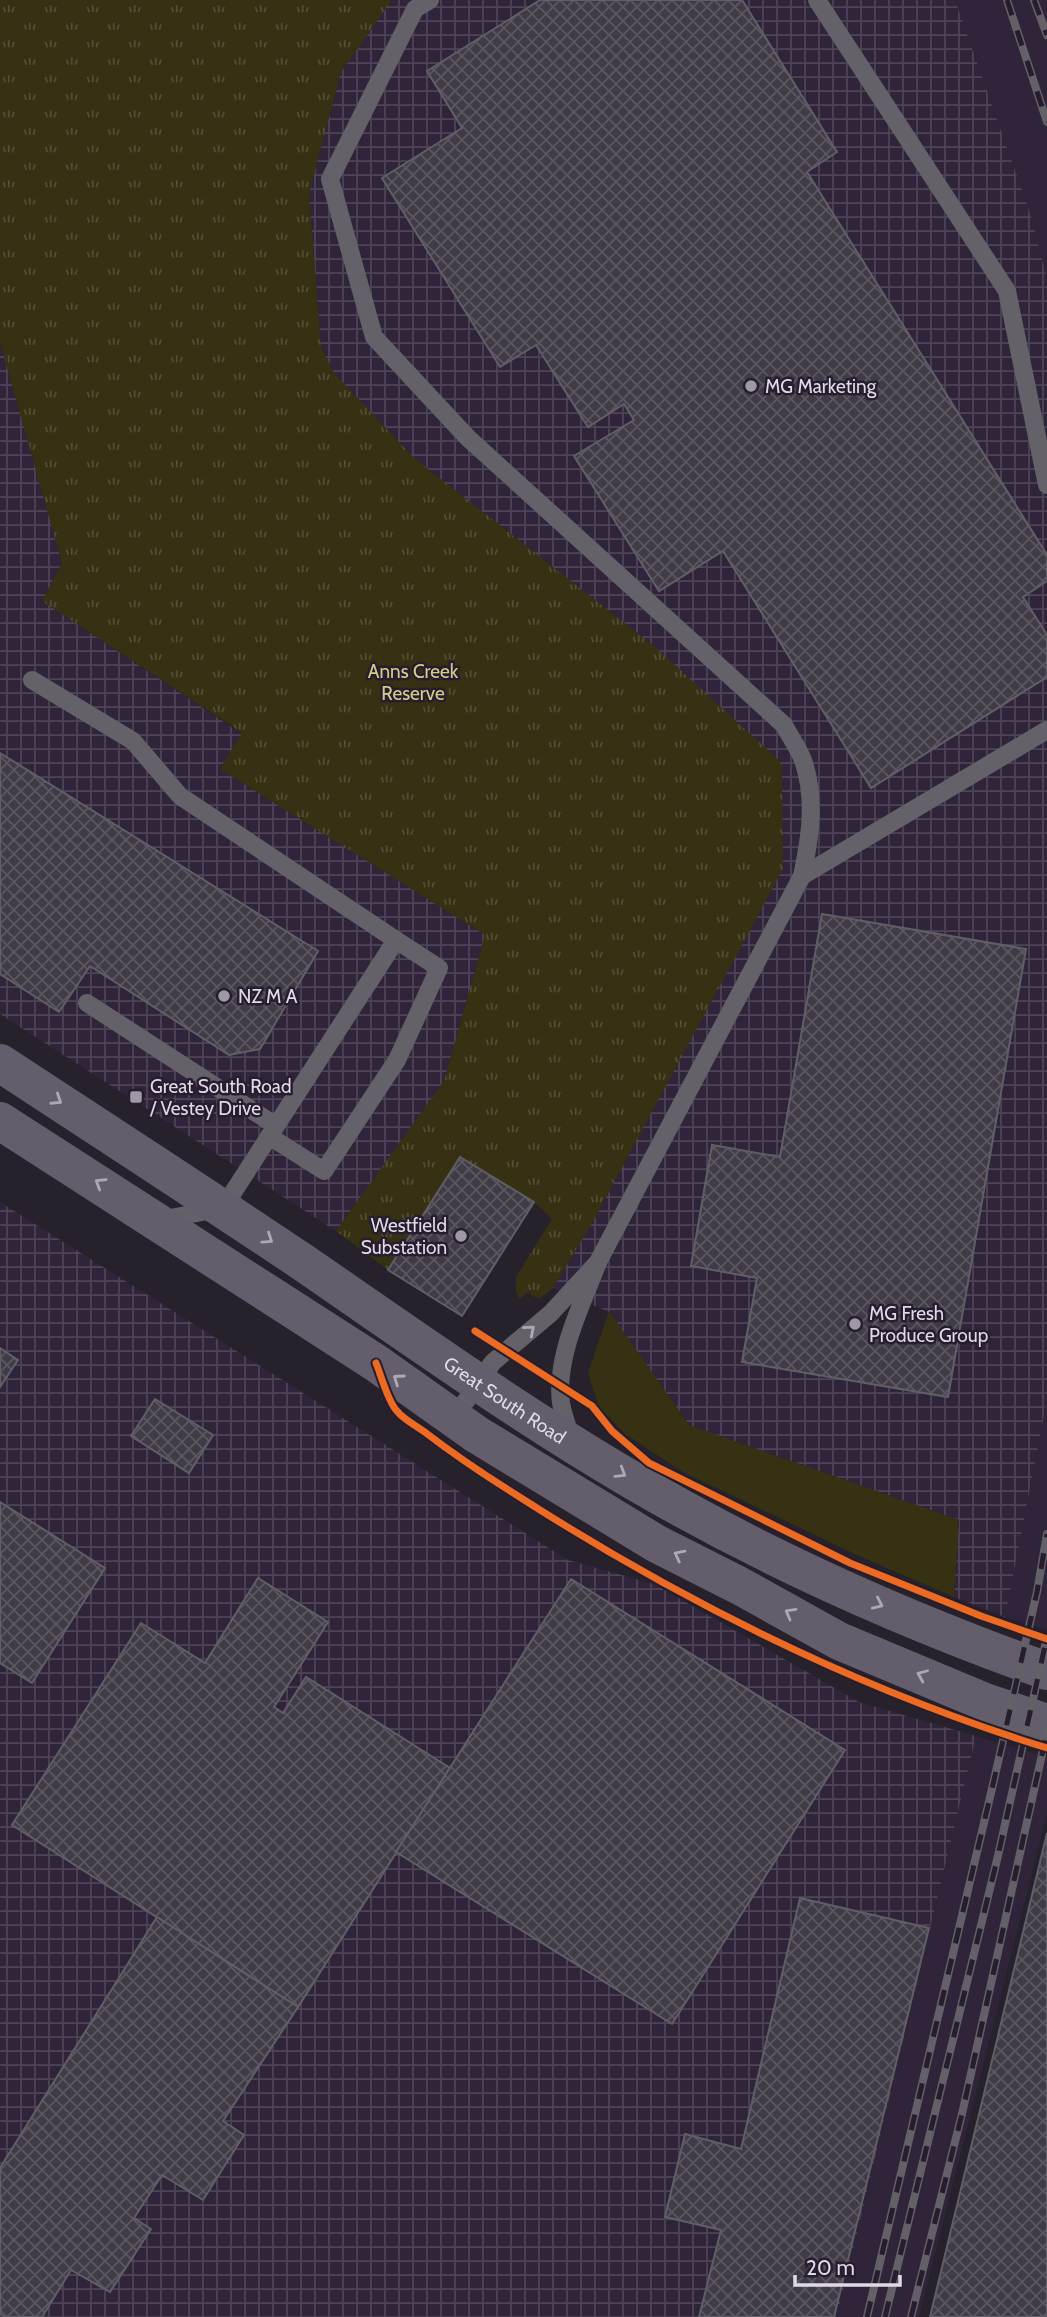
<svg xmlns="http://www.w3.org/2000/svg" width="1047" height="2317" font-family="Cabin,sans-serif">
	<defs>
		<pattern id="industrial-grid" width="8" height="8" patternUnits="userSpaceOnUse" patternTransform="scale(1.75)"><rect width="8" height="8" fill="#30243b"/><path d="M0 4h8M4 0v8" fill="none" stroke="#4e4357"/></pattern>
		<pattern id="park-tufts" width="24" height="20" patternUnits="userSpaceOnUse" patternTransform="scale(1.75)"><rect width="24" height="20" fill="#363112"/><path d="M3 7l-1-3M5 7V3M7 7l1-3M15 17l-1-3M17 17v-4M19 17l1-3" fill="none" stroke="#534e34"/></pattern>
		<pattern id="building-cross-hatch" width="8" height="8" patternUnits="userSpaceOnUse" patternTransform="scale(1.75)"><rect width="8" height="8" fill="#403b45"/><path d="M0 0l8 8M0 8l8-8" fill="none" stroke="#5b5760"/></pattern>
	</defs>
	<rect width="100%" height="100%" fill="#26212b"/>
	<g fill="#30243b">
		<polygon points="955,0 1047,0 1047,279 1031,216"/>
		<polygon points="1047,1399 1047,1630 1005,1617"/>
		<polygon points="976,1736 1047,1757 1047,1814 919,2317 837,2317"/>
	</g>
	<g fill="url(#industrial-grid)">
		<polygon points="392,0 955,0 1031,216 1047,279 1047,1399 1005,1617 954,1597 959,1520 689,1425 609,1312 553,1288 592,1223 636,1142 654,646 414,458 334,373 321,347 309,193 341,72"/>
		<polygon points="0,342 62,563 42,601 242,734 220,769 485,935 444,1081 336,1231 0,1014"/>
		<polygon points="0,1202 568,1560 654,1584 859,1702 976,1736 837,2317 0,2317"/>
	</g>
	<polygon fill="#363112" points="609,1311 689,1425 959,1520 954,1597 859,1556 683,1472 625,1434 599,1407 588,1373"/>
	<polygon fill="url(#park-tufts)" points="0,0 392,0 341,72 309,193 321,347 334,373 414,458 654,646 782,763 783,869 592,1223 553,1288 540,1298 535,1297 528,1292 520,1299 516,1292 516,1277 552,1219 534,1202 461,1157 388,1270 336,1231 444,1081 485,935 220,769 242,733 42,601 62,563 0,342"/>
	<g fill="url(#building-cross-hatch)" stroke="#625e67" stroke-width="2">
		<polygon points="540,0 742,0 837,152 807,172 1047,555 1047,581 1023,597 1047,635 1047,677 871,788 723,551 659,591 574,456 634,420 624,404 588,427 536,345 500,367 382,178 462,128 427,71"/>
		<polygon points="0,753 318,951 260,1049 229,1055 90,966 59,1012 0,974"/>
		<polygon points="822,914 1026,949 948,1397 742,1362 757,1278 691,1266 712,1145 780,1157"/>
		<polygon points="460,1157 534,1202 462,1316 388,1270"/>
		<polygon points="0,1348 18,1360 0,1387"/>
		<polygon points="155,1399 213,1435 189,1473 131,1436"/>
		<polygon points="0,1502 105,1568 32,1683 0,1663"/>
		<polygon points="258,1578 328,1622 274,1707 283,1713 306,1677 450,1768 298,2007 12,1825 141,1623 205,1663"/>
		<polygon points="571,1579 845,1750 672,2024 396,1852"/>
		<polygon points="1047,1833 1047,2317 930,2317"/>
		<polygon points="800,1898 929,1928 834,2317 699,2317 721,2230 665,2217 685,2134 741,2149"/>
		<polygon points="157,1917 298,2007 223,2121 244,2135 203,2200 162,2175 134,2218 151,2229 110,2292 71,2270 42,2317 5,2317 0,2314 0,2168"/>
	</g>
	<g fill="none" stroke-linecap="round" stroke-linejoin="round">
		<g stroke="#646168" stroke-width="18">
			<path d="M430 0 415 9 330 179 374 337 468 438 784 725C790 737 800 750 804 763 816 801 810 838 802 876L598 1262"/>
			<polyline points="817,0 1007,291 1047,485"/>
			<polyline points="32,680 133,741 180,796 396,940 223,1208 160,1220"/>
			<polyline points="802,876 1047,730"/>
			<polyline points="87,1003 275,1125"/>
			<polyline points="269,1136 324,1171 397,1060 439,968 396,940"/>
			<path d="M454 1418 493 1362 551 1313 598 1262C582 1305 555 1356 561 1403 563 1415 568 1428 572 1440"/>
		</g>
		<g stroke="#645d6b" stroke-width="38">
			<path id="s1" d="M0 1063C101 1129 201 1194 301 1261 410 1336 518 1413 632 1480 763 1557 904 1620 1047 1671"/>
			<polyline points="0,1121 376,1363 476,1434 657,1544 740,1586 839,1641 985,1702 1047,1723"/>
		</g>
		<defs>
			<g id="rail">
				<polyline points="1007,0 1047,122"/>
				<polyline points="1034,0 1047,35"/>
				<polyline points="867,2317 991,1793 1037,1592 1047,1534"/>
				<polyline points="885,2317 997,1860 1047,1637"/>
				<polyline points="911,2317 962,2114 1047,1732"/>
			</g>
		</defs>
		<use href="#rail" stroke="#636067" stroke-width="8"/>
		<use href="#rail" stroke="#261d2f" stroke-width="5" stroke-dasharray="16" stroke-linecap="butt"/>
		<defs>
			<g id="cycleway">
				<polyline points="475,1331 592,1406 612,1431 649,1463 850,1563 981,1616 1047,1639"/>
				<path d="M376 1363C381 1375 388 1402 397 1411 404 1420 417 1426 426 1433 456 1456 486 1476 518 1496 683 1602 860 1690 1047 1748"/>
			</g>
		</defs>
		<use href="#cycleway" stroke="#261d2f" stroke-width="11"/>
		<use href="#cycleway" stroke="#ed6a23" stroke-width="7"/>
	</g>
	<defs><path id="oneway-chevron" d="M-2-3.5L2.5 0L-2 3.5" fill="none" stroke-width="1.6" stroke-linecap="round" stroke-linejoin="round" transform="scale(1.75)"/></defs>
	<g stroke="#aea8b5">
		<use href="#oneway-chevron" transform="translate(57 1100) rotate(33)"/>
		<use href="#oneway-chevron" transform="translate(100 1183) rotate(-148)"/>
		<use href="#oneway-chevron" transform="translate(268 1239) rotate(34)"/>
		<use href="#oneway-chevron" transform="translate(398 1379) rotate(-145)"/>
		<use href="#oneway-chevron" transform="translate(621 1473) rotate(32)"/>
		<use href="#oneway-chevron" transform="translate(679 1555) rotate(-153)"/>
		<use href="#oneway-chevron" transform="translate(878 1604) rotate(25)"/>
		<use href="#oneway-chevron" transform="translate(790 1613) rotate(-151)"/>
		<use href="#oneway-chevron" transform="translate(922 1675) rotate(-157)"/>
	</g>
	<use stroke="#aeaab4" href="#oneway-chevron" transform="translate(530 1330) rotate(-41)"/>
	<g fill="#9e99a5" stroke="#261d2f" stroke-width="2.5">
		<circle cx="751" cy="386" r="7"/>
		<circle cx="224" cy="996" r="7"/>
		<rect x="129" y="1090" width="14" height="14" rx="3.5"/>
		<circle cx="461" cy="1236" r="7"/>
		<circle cx="855" cy="1324" r="7"/>
	</g>
	<g text-anchor="middle" dominant-baseline="central" stroke-width="5" stroke-linejoin="round" paint-order="stroke">
		<g font-size="19" fill="#dfdae6" stroke="#261d2f" text-anchor="start">
			<text x="765" y="386">MG Marketing</text>
			<text x="238" y="996">NZ M A</text>
			<text x="150" y="1086">Great South Road<tspan x="150" dy="22">/ Vestey Drive</tspan></text>
			<text x="447" y="1225" text-anchor="end">Westfield<tspan x="447" dy="22">Substation</tspan></text>
			<text x="869" y="1313">MG Fresh<tspan x="869" dy="22">Produce Group</tspan></text>
		</g>
		<g font-size="19" fill="#d6cc8a" stroke="#261d2f">
			<text x="413" y="671">Anns Creek<tspan x="413" dy="22">Reserve</tspan></text>
		</g>
		<g font-size="19" fill="#dfdae6" stroke="#261d2f">
			<text stroke="none"><textPath href="#s1" startOffset="607">Great South Road</textPath></text>
		</g>
	</g>
	<path d="M795 2275v10h105v-10" fill="none" stroke="#dfdae6" stroke-width="3.5"/>
	<text x="806" y="2275" font-size="21" fill="#dfdae6" stroke="#261d2f" stroke-width="5" paint-order="stroke">20 m</text>
</svg>
